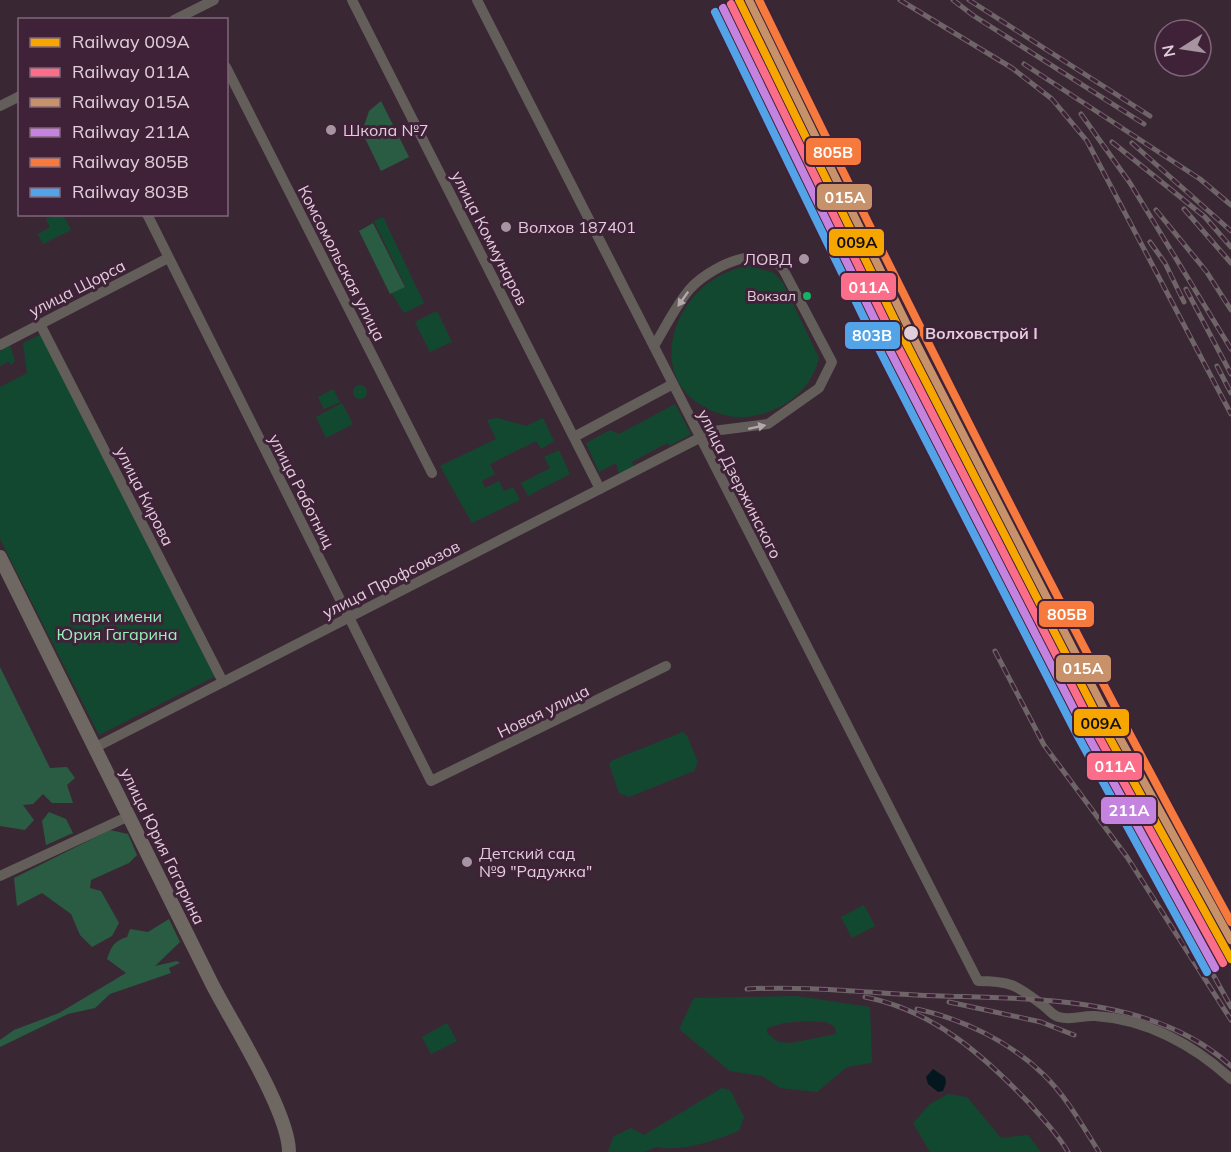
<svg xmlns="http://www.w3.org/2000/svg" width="1231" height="1152" font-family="Mulish,sans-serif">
	<rect width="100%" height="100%" fill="#392834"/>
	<g fill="#134830" fill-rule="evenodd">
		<polygon points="55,215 63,215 71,230 43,244 38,234 50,227 46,219"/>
		<polygon points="383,217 424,303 404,313 391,292 405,285 374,221"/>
		<path d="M751 266 774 273 783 283 819 358C813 382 797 400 773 410 751 419 737 420 715 412 635 381 676 274 751 266Z"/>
		<polygon points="437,311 452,342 430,352 415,322"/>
		<polygon points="42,334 218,675 99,735 0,539 0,387 27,373 23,343"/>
		<polygon points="10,345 15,361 11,365 9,361 0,366 0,351"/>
		<circle cx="360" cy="392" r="7"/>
		<polygon points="333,389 340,402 324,409 318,397"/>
		<polygon points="342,403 353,424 326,438 316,417"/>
		<polygon points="675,404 691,434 670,446 667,443 632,462 634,467 619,474 616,463 599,472 586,443 610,430 619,434"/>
		<polygon points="497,418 526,426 543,418 554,441 541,449 536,441 490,464 495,474 482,481 485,488 499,481 504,491 513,487 520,500 472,523 440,466 496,439 487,420"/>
		<polygon points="559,450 570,474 528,496 521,483 550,468 544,457"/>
		<polygon points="683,732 687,736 698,762 694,771 629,797 619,793 609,764 613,760"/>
		<polygon points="864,905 875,926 852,938 841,917"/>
		<path d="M796 996 870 1007 872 1063 847 1067 817 1092 780 1088 762 1076 730 1071 679 1029 694 998ZM804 1021 826 1022 835 1027 836 1034 791 1043 778 1042 767 1033V1028L784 1023Z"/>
		<polygon points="447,1023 457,1041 431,1054 422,1037"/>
		<path d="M722 1088 730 1090 744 1117 739 1131C713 1141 683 1152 656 1147L644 1152H608L613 1137 631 1128 644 1135Z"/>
		<polygon points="948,1094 967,1097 1001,1138 1028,1135 1041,1152 930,1152 913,1123 930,1104"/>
	</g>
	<g fill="#295c42">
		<polygon points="381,101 409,157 381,171 362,132 369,111"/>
		<polygon points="373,223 405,287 390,294 359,231"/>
		<polygon points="0,667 50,768 67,767 75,778 67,785 73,803 52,803 43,794 33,804 23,805 34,820 25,830 0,826"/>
		<polygon points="49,812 66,819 73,833 46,845 42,821"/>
		<polygon points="110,830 128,834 137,855 129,863 91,880 90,888 101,891 119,923 112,936 92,947 80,935 71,914 42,893 17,906 14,878"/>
		<path d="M169 919 180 942 155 966 177 961 180 963 169 968 171 973 110 994 95 1008 68 1014 0 1047V1040L14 1030 59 1013 126 973 107 959C111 947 114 941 127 937L130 929 148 932Z"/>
	</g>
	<polygon fill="#05171e" points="933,1069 945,1077 946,1083 943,1091 938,1092 928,1084 926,1077"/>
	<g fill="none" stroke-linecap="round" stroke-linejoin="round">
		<g stroke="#635e59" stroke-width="10">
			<polyline points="352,0 600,489"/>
			<path d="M477 0 978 981C1013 981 1017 986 1044 1006 1049 1010 1053 1016 1059 1017 1072 1021 1082 1015 1095 1016 1146 1019 1194 1045 1231 1079"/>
			<polyline points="174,20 214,0"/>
			<polyline points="226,67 432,473"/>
			<polyline points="0,106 20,96"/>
			<polyline points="147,214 431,781 666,666"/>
			<polyline points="40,324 223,682"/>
			<polyline points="0,345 168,258"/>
			<polyline points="574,437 673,384"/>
			<path d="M96 747 713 431 768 424 819 388 832 362 783 269C761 240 707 269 689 290 675 307 665 328 654 346"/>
			<polyline points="0,876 129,816"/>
		</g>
		<path stroke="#6e6762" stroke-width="14" d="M0 557C72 699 140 842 212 984 232 1023 289 1112 289 1152"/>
		<defs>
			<g id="rail">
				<polyline points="900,0 1012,68 1052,99 1087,141 1231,414"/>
				<polyline points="953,0 974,16 1144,124"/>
				<polyline points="969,0 1150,116"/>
				<polyline points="1024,64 1200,179 1231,205"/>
				<polyline points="1081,114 1130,183 1231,349"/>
				<polyline points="1112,142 1205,217 1231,247"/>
				<polyline points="1132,143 1231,231"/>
				<polyline points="1184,209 1231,263"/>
				<polyline points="1156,210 1206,271 1231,310"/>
				<polyline points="1150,242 1165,263 1184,302"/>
				<polyline points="1186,289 1231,374"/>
				<polyline points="1217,366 1231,393"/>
				<polyline points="995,651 1044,745 1127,857 1231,1020"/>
				<polyline points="1052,678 1188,942"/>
				<polyline points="1189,931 1231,1007"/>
				<path d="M747 989C804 986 859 992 916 995 1020 1000 1148 991 1231 1066"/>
				<path d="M865 997C932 1010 982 1054 1028 1102 1042 1118 1058 1134 1068 1152"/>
				<polyline points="949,1002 1041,1022 1074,1035"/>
				<path d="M917 1009C962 1019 1009 1041 1043 1074 1066 1096 1082 1125 1099 1152"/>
			</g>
		</defs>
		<use href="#rail" stroke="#6f6467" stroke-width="5"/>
		<use href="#rail" stroke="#3f2238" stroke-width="3" stroke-dasharray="9" stroke-linecap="butt"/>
		<defs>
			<polyline id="rail-1" points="739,0 903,337 1098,717 1231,959"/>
			<polyline id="rail-2" points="731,4 895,341 1090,721 1223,963"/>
			<polyline id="rail-3" points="749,0 911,333 1106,713 1231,940"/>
			<polyline id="rail-4" points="723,8 887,345 1082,725 1215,968"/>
			<path id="rail-5" d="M759 0C910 311 1065 619 1231 922"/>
			<polyline id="rail-6" points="715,12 879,349 1074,729 1207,972"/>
		</defs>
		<use href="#rail-1" stroke="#3f2238" stroke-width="12"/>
		<use href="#rail-2" stroke="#3f2238" stroke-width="12"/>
		<use href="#rail-3" stroke="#3f2238" stroke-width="12"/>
		<use href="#rail-4" stroke="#3f2238" stroke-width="12"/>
		<use href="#rail-5" stroke="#3f2238" stroke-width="12"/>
		<use href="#rail-6" stroke="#3f2238" stroke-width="12"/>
		<use href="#rail-1" stroke="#f7a600" stroke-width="8"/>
		<use href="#rail-2" stroke="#fb6d88" stroke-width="8"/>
		<use href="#rail-3" stroke="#c7916a" stroke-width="8"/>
		<use href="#rail-4" stroke="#c483df" stroke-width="8"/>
		<use href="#rail-5" stroke="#f6793e" stroke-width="8"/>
		<use href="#rail-6" stroke="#53a3e8" stroke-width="8"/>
	</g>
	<defs><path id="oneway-solid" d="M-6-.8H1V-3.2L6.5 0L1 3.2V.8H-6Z" transform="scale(1.5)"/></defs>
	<g fill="#b5a7ae">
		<use href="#oneway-solid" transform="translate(683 299) rotate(125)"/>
		<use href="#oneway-solid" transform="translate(757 427) rotate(-12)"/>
	</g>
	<g fill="#a694a1" stroke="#3f2238" stroke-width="2">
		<circle cx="331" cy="130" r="6"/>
		<circle cx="506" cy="227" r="6"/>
		<circle cx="804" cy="259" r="6"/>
		<circle cx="467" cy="862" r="6"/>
	</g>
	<circle fill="#13b361" stroke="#3f2238" stroke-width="2" cx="807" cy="296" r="5"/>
	<circle fill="#e1cedb" stroke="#3f2238" stroke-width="2" cx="911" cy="333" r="8"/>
	<g text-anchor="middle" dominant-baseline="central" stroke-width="6" stroke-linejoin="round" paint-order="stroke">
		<g font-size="14" fill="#e1cedb" stroke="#3f2238" text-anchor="end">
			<text x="796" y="296">Вокзал</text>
		</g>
		<g font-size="16" fill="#e1cedb" stroke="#3f2238" text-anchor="start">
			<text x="343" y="130">Школа №7</text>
			<text x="518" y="227">Волхов 187401</text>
			<text x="792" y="259" text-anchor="end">ЛОВД</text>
			<text x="479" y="853">Детский cад<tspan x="479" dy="18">№9 "Радужка"</tspan></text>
		</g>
		<g font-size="16" fill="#e1cedb" stroke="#3f2238">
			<text transform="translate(490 238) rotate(63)">улица Коммунаров</text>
			<text transform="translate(342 263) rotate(63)">Комсомольская улица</text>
			<text transform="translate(77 288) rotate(-27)">улица Щорса</text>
			<text transform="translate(740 484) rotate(63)">улица Дзержинского</text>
			<text transform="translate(302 491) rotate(63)">улица Работниц</text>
			<text transform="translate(145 496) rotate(63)">улица Кирова</text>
			<text transform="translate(391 579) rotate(-27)">улица Профсоюзов</text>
			<text transform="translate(543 711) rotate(-26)">Новая улица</text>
			<text transform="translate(163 846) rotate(64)">улица Юрия Гагарина</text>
		</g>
		<g font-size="16" font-weight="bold" fill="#e1cedb" stroke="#3f2238" text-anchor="start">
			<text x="925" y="333">Волховстрой I</text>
		</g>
		<g font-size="16" fill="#97f0bc" stroke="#3f2238">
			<text x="117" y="616">парк имени<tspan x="117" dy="18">Юрия Гагарина</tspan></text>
		</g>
	</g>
	<g stroke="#3f2238" stroke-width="2">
		<rect x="805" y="137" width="57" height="29" rx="6" fill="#f6793e"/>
		<rect x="816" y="183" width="57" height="28" rx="6" fill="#c7916a"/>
		<rect x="828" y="228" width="57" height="29" rx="6" fill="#f7a600"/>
		<rect x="840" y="272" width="57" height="29" rx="6" fill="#fb6d88"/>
		<rect x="844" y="321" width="57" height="29" rx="6" fill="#53a3e8"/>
		<rect x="1038" y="600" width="57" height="28" rx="6" fill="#f6793e"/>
		<rect x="1055" y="654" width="57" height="29" rx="6" fill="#c7916a"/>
		<rect x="1073" y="708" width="57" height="29" rx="6" fill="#f7a600"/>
		<rect x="1086" y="752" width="57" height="29" rx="6" fill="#fb6d88"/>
		<rect x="1100" y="796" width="57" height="29" rx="6" fill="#c483df"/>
	</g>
	<g font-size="16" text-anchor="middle" font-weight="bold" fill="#fff">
		<text x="833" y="158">805В</text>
		<text x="845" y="203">015А</text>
		<text x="869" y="293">011А</text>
		<text x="872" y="341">803В</text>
		<text x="1067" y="620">805В</text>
		<text x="1083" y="674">015А</text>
		<text x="1115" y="772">011А</text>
		<text x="1129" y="816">211А</text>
	</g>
	<g font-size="16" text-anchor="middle" font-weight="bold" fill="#111">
		<text x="857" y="248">009А</text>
		<text x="1101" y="729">009А</text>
	</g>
	<rect x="18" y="18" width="210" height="198" fill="#3f2238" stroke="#806779" stroke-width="1.5"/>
	<rect x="30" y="38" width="30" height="9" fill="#f7a600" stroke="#806779" stroke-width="1.5"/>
	<text x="72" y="48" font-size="18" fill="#e1cedb">Railway 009А</text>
	<rect x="30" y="68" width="30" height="9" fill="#fb6d88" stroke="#806779" stroke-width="1.5"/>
	<text x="72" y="78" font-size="18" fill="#e1cedb">Railway 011А</text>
	<rect x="30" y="98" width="30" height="9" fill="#c7916a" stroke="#806779" stroke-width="1.5"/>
	<text x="72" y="108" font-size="18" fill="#e1cedb">Railway 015А</text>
	<rect x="30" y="128" width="30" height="9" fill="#c483df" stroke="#806779" stroke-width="1.5"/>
	<text x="72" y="138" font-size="18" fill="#e1cedb">Railway 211А</text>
	<rect x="30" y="158" width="30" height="9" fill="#f6793e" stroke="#806779" stroke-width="1.5"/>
	<text x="72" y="168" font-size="18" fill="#e1cedb">Railway 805В</text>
	<rect x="30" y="188" width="30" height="9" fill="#53a3e8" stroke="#806779" stroke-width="1.5"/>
	<text x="72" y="198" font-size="18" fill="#e1cedb">Railway 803В</text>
	<g transform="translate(1183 48) rotate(258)"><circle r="28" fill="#3f2238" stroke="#806779" stroke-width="1.5"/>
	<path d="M0-4.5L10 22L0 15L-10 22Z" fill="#a694a1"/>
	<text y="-9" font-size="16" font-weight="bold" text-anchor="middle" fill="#e1cedb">N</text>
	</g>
</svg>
